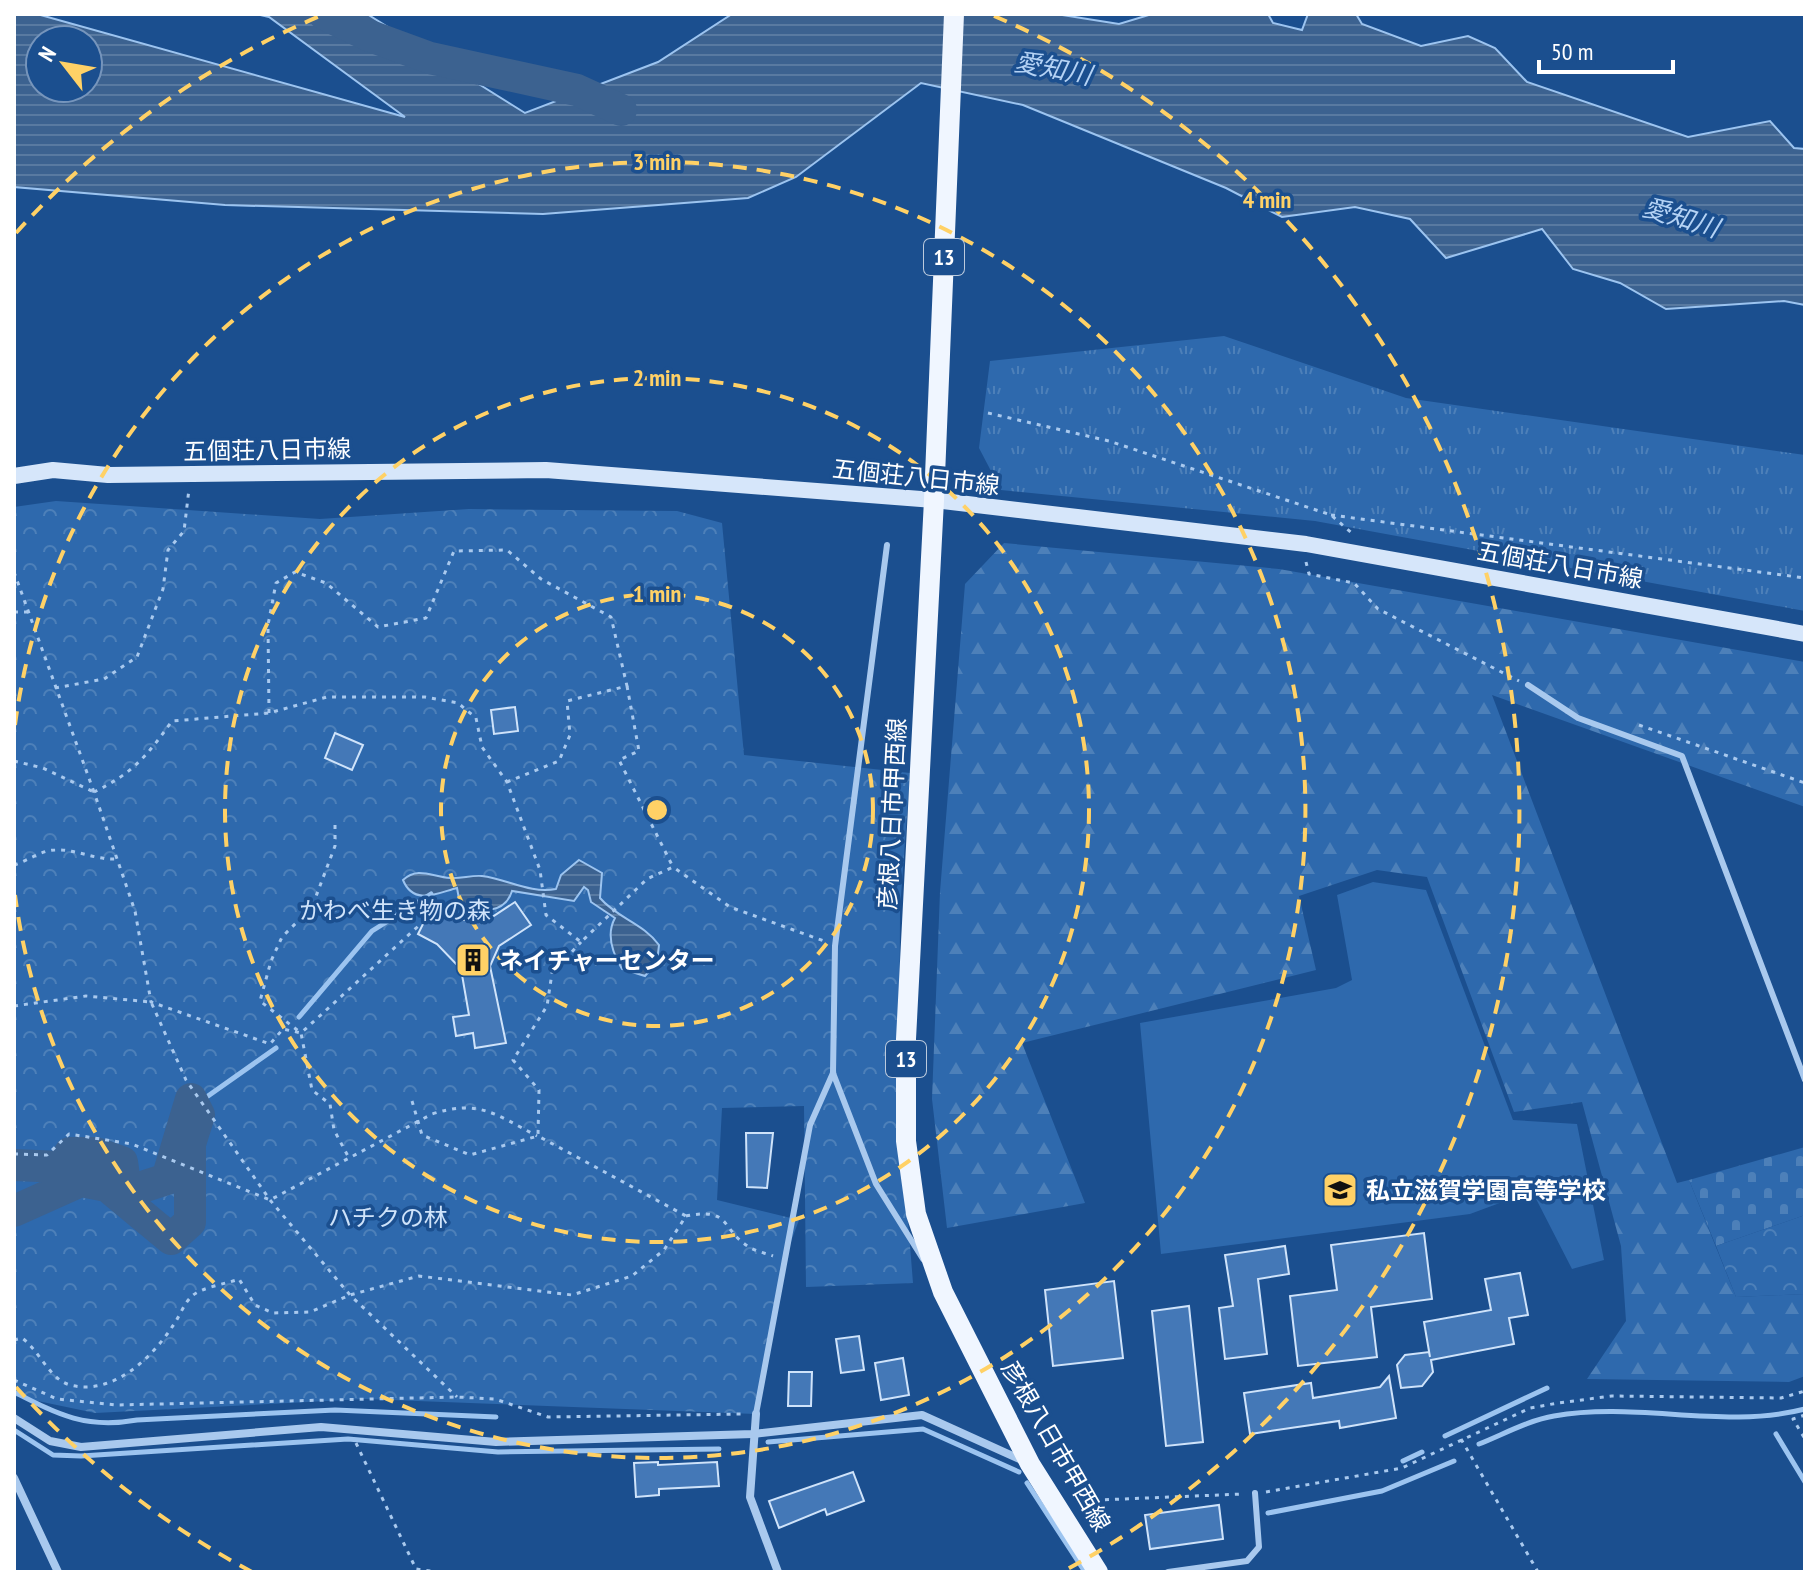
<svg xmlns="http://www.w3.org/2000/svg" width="1819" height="1586" font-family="'PT Sans Narrow','Noto Sans JP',sans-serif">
	<defs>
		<pattern id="grass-tufts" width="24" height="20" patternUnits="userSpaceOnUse" patternTransform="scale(2)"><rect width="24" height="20" fill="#2e69ad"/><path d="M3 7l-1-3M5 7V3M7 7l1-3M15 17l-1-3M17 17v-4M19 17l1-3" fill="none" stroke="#4d80b9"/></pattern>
		<pattern id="forest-firs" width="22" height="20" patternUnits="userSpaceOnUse" patternTransform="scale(2)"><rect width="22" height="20" fill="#2e69ad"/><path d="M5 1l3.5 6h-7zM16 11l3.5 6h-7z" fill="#4d80b9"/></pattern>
		<pattern id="cemetery-stones" width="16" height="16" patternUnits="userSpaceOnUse" patternTransform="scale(2)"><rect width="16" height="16" fill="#2e69ad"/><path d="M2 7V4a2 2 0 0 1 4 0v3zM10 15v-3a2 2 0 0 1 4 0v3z" fill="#4d80b9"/></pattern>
		<pattern id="park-crowns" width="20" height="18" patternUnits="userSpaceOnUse" patternTransform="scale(2)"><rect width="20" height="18" fill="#2e69ad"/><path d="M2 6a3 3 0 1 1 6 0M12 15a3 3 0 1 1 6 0" fill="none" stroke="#4d80b9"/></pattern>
		<pattern id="water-rules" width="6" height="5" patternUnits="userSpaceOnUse" patternTransform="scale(2)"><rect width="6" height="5" fill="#3c6290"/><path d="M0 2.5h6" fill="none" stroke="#597aa1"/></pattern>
	</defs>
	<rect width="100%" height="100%" fill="#1b4f8f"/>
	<polygon fill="url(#grass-tufts)" points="1224,336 1406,398 1805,455 1805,611 1315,521 1001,490 979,448 990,361"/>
	<polygon fill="url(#forest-firs)" points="1004,543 1279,569 1805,662 1805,807 1492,695 1677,1183 1689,1180 1736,1297 1805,1294 1805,1376 1789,1382 1587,1379 1626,1321 1621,1246 1582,1102 1514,1112 1427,877 1377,870 1299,896 1316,970 1022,1043 1085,1203 947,1228 932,1099 940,892 965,584"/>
	<polygon fill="url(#cemetery-stones)" points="1805,1147 1805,1215 1716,1246 1689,1180"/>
	<g fill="url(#park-crowns)">
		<polygon points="56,501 320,519 469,509 677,511 722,523 744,755 910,773 900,910 899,1108 913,1283 806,1287 804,1106 722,1108 717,1200 799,1220 784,1260 756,1414 365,1399 95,1413 14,1396 14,507"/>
		<polygon points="1805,1215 1805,1294 1736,1297 1716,1246"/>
	</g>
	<polygon fill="#2e69ad" points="1373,882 1426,890 1513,1120 1577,1124 1604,1260 1572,1269 1532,1191 1470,1214 1161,1254 1140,1023 1336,988 1352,980 1337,895"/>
	<g fill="url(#water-rules)" stroke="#9cc4f0" stroke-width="2" fill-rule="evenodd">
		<path d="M14 14H37L405 117 269 17 256 14H367L525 113 658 62 732 14H1056L1119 24 1152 14H1268L1273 23 1302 30 1308 14H1356L1362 24 1421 46 1468 36 1495 48 1527 82 1688 137 1770 121 1794 148 1805 149V305L1784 301 1666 309 1620 283 1573 269 1542 229 1446 258 1410 219 1355 207 1282 217 1226 188 1023 105 921 83 796 177 748 198 543 214 225 205 14 187ZM40 40H88V88H40Z"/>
		<path d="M579 860 602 873 600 898C617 918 643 923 659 945L657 962 645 976 622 969C613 954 606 934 615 918L591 902 588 890 584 887 574 901 512 891C505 914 477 914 460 904L457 888C440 892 414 907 403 880 418 866 432 877 450 878 461 879 471 875 482 876 507 879 530 894 556 889L561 875Z"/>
	</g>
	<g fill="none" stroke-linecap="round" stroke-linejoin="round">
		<g stroke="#9cc4f0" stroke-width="5">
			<polyline points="299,1017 372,931 431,894"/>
			<polyline points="208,1096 276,1048"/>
			<path d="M14 1392C59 1415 86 1429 137 1420L335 1410 496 1417"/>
			<polyline points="14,1430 53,1455 81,1456 348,1439 498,1452 719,1449"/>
			<polyline points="1776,1434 1805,1482"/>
			<polyline points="1445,1436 1547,1388"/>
			<polyline points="768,1442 923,1429 1019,1472"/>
			<path d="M1479 1444C1502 1435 1529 1420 1554 1416 1637 1401 1723 1430 1805 1409"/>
			<polyline points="1403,1461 1422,1452"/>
			<polyline points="1027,1483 1085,1572"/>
			<polyline points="1268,1513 1382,1491 1454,1461"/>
		</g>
		<g stroke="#3c6290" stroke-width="32">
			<polyline points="324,14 370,36 430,58 577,90 621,110"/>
			<polyline points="14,1165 62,1167 70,1153 96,1153 122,1162 125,1184 139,1188 167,1179 191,1099 199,1115 190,1144 190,1222 171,1239 107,1186 81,1181 14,1211"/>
		</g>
	</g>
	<g fill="#4478b7" stroke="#cfe3fa" stroke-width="2">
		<polygon points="515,707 518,731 494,734 491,710"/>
		<polygon points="335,733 363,745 352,770 325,758"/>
		<polygon points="515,902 531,925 499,946 490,966 506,1043 475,1048 473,1033 456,1036 453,1017 469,1015 461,969 437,944 418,934 431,908 455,921 480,918 483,923"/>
		<polygon points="746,1133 773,1133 767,1188 747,1187"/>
		<polygon points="1424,1233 1432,1299 1371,1307 1377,1357 1298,1366 1290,1296 1337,1290 1331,1245"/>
		<polygon points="1285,1246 1289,1274 1258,1279 1267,1354 1225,1359 1219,1308 1233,1306 1225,1255"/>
		<polygon points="1520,1273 1528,1315 1509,1318 1514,1344 1431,1360 1433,1372 1422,1386 1401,1388 1397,1365 1405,1355 1429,1352 1430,1357 1424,1322 1491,1310 1485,1279"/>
		<polygon points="1114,1281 1123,1358 1053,1366 1045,1290"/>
		<polygon points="1189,1306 1203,1442 1166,1446 1152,1311"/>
		<polygon points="859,1336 864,1370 841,1373 836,1339"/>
		<polygon points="903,1358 909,1395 881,1400 875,1363"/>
		<polygon points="789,1372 812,1372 811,1406 788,1406"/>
		<polygon points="1389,1376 1396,1418 1340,1428 1339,1421 1250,1434 1244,1393 1311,1383 1313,1398 1380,1387"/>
		<polygon points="658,1462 658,1465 717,1462 719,1486 659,1489 659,1495 636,1497 634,1463"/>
		<polygon points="853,1472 864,1501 827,1515 825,1509 779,1528 769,1501"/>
		<polygon points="1219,1505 1223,1539 1150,1549 1145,1515"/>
	</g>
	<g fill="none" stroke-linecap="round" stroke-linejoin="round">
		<g stroke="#a9c9ee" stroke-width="3" stroke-dasharray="4 6" stroke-linecap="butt">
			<polyline points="988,413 1109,441 1331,515 1354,535"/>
			<polyline points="1331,515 1805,578"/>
			<polyline points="1306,562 1309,574 1354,583 1378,609 1519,681"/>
			<polyline points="14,572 94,792"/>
			<polyline points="14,612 29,612"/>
			<polyline points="627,686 639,751 619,760 673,867"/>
			<polyline points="55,688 104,679 137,657 163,589 168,550 184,531 189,489"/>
			<polyline points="269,713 268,625 276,583 295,572 326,583 378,627 426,618 454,551 507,550 541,579 611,617 627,686 567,701 570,735 559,761 507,782"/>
			<polyline points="1639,725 1805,783"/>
			<polyline points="14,761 43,768 94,792"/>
			<polyline points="335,825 335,846 312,907 282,937 271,961 260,1001 301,1033 312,1090 330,1104 334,1130 349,1158"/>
			<path d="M14 865C27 861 42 850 55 850 77 849 94 860 117 859"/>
			<path d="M425 920 301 1033 283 1029 270 1044 151 1002 135 911 94 792C133 773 147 756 172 721L269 713 327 697H425L458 703 476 718 482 747 507 782 540 870 546 915 581 942 647 879 673 867 730 907 824 941"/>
			<polyline points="14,1006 86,996 151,1002 186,1080 270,1200 350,1295 457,1397"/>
			<polyline points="412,1101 422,1135 470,1155 538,1136"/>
			<path d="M14 1154 47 1155 69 1134 132 1144 270 1200 432 1114C479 1099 495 1114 537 1136"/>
			<path d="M686 1216C732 1207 720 1229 749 1247 755 1251 765 1253 773 1256"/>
			<path d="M14 1340 22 1338C40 1351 49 1379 70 1385 112 1396 151 1359 172 1327 179 1318 184 1303 192 1296 202 1287 226 1284 239 1279L255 1305 273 1313 310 1312 350 1295 419 1276 572 1295 632 1276 664 1250 686 1216 538 1136 539 1090 513 1060 547 1006 552 973 581 942"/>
			<polyline points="14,1380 57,1399 116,1405 457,1397 495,1399 548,1417 743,1414"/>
			<polyline points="1805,1415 1793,1419 1805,1439"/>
			<polyline points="1461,1439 1538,1572"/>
			<polyline points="356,1443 416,1569 437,1572"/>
			<polyline points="1266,1492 1402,1468 1530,1408 1558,1403 1612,1396 1781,1398 1805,1391"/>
			<polyline points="1075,1501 1243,1494"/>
		</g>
		<g stroke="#a9c9ee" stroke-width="6">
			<polyline points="1528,685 1578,718 1682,756 1805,1080"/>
			<polyline points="833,1073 876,1184 923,1259"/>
			<polyline points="756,1414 810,1125 833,1073 835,946 887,545"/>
			<polyline points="1168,1572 1247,1561 1259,1547 1255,1493"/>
		</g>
		<g stroke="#a9c9ee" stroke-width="8">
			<polyline points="756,1414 750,1497 778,1572"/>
			<polyline points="14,1418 50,1441 81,1447 321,1427 496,1442 753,1434 922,1415 1026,1462"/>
			<polyline points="14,1478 58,1572"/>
		</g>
		<polyline stroke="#d6e6fa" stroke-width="16" points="14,476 53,470 108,475 546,470 934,500 1306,544 1805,634"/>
		<polyline stroke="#f0f6ff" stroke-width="20" points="954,14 934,500 906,1039 906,1141 916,1214 943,1292 1030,1464 1098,1572"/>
	</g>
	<g fill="none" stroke="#ffd166" stroke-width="4" stroke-dasharray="14 10">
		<circle cx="657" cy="810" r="216"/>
		<circle cx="657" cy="810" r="432"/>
		<path d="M15 725A648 648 0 1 1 15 895"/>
		<path d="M252 1572A863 863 0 0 1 16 1387M16 233A863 863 0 0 1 320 16M994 16A863 863 0 0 1 1062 1572"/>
	</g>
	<defs>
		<symbol id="building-square" viewBox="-11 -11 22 22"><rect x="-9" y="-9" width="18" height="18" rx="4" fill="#ffd166" stroke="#1b4f8f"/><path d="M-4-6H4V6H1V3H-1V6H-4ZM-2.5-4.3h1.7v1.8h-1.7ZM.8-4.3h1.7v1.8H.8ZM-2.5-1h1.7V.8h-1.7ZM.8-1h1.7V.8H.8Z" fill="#111"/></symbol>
		<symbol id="school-square" viewBox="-11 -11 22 22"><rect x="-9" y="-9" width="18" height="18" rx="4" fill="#ffd166" stroke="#1b4f8f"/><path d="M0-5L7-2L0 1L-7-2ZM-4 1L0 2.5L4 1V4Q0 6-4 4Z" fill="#111"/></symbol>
	</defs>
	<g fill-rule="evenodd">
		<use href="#building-square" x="453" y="940" width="40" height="40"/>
		<use href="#school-square" x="1320" y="1170" width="40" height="40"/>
	</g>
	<g text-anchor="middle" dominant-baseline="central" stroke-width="7" stroke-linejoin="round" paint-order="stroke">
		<g fill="#1b4f8f" stroke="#bbcadd" stroke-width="2">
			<rect x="924" y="239" width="40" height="36" rx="6"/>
			<rect x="886" y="1041" width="40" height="36" rx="6"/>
		</g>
		<g font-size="22" font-weight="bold" fill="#fff">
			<text x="944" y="257">13</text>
			<text x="906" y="1059">13</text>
		</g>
		<g font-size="24" fill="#fff" stroke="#1b4f8f">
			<text transform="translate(267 450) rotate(-1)">五個荘八日市線</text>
			<text transform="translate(916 477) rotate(6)">五個荘八日市線</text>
			<text transform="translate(1560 565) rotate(10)">五個荘八日市線</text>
			<text transform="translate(892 814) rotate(-87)">彦根八日市甲西線</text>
			<text transform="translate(1056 1446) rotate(60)">彦根八日市甲西線</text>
		</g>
		<g font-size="24" fill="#cfe3fa" stroke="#1b4f8f">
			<text x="395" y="910">かわべ生き物の森</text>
			<text x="388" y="1217">ハチクの林</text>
		</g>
		<g font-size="24" font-weight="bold" fill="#fff" stroke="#1b4f8f" text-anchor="start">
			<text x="499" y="960">ネイチャーセンター</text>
			<text x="1366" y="1190">私立滋賀学園高等学校</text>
		</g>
		<g font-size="26" font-style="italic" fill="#b5d3f5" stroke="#1b4f8f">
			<text transform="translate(1053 68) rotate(11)">愛知川</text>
			<text transform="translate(1681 217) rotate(17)">愛知川</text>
		</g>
	</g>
	<circle cx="657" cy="810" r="12" fill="#ffd166" stroke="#1b4f8f" stroke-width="4"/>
	<g font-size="24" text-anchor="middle" font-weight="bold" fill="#ffd166" stroke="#1b4f8f" stroke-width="7" stroke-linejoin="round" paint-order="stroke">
		<text x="657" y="170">3 min</text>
		<text x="1267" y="208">4 min</text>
		<text x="657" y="386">2 min</text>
		<text x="657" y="602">1 min</text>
	</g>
	<rect width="1819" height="1586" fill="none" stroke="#ffffff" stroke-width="32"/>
	<g transform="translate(64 64) rotate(301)"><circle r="38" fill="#1b4f8f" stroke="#7695bc" stroke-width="2"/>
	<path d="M0-6L14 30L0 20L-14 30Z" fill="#ffd166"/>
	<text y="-12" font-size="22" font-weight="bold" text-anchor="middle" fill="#ffffff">N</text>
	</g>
	<path d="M1539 60v12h134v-12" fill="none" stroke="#ffffff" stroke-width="4"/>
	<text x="1551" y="60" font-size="24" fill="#ffffff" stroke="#1b4f8f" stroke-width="6" paint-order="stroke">50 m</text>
</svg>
